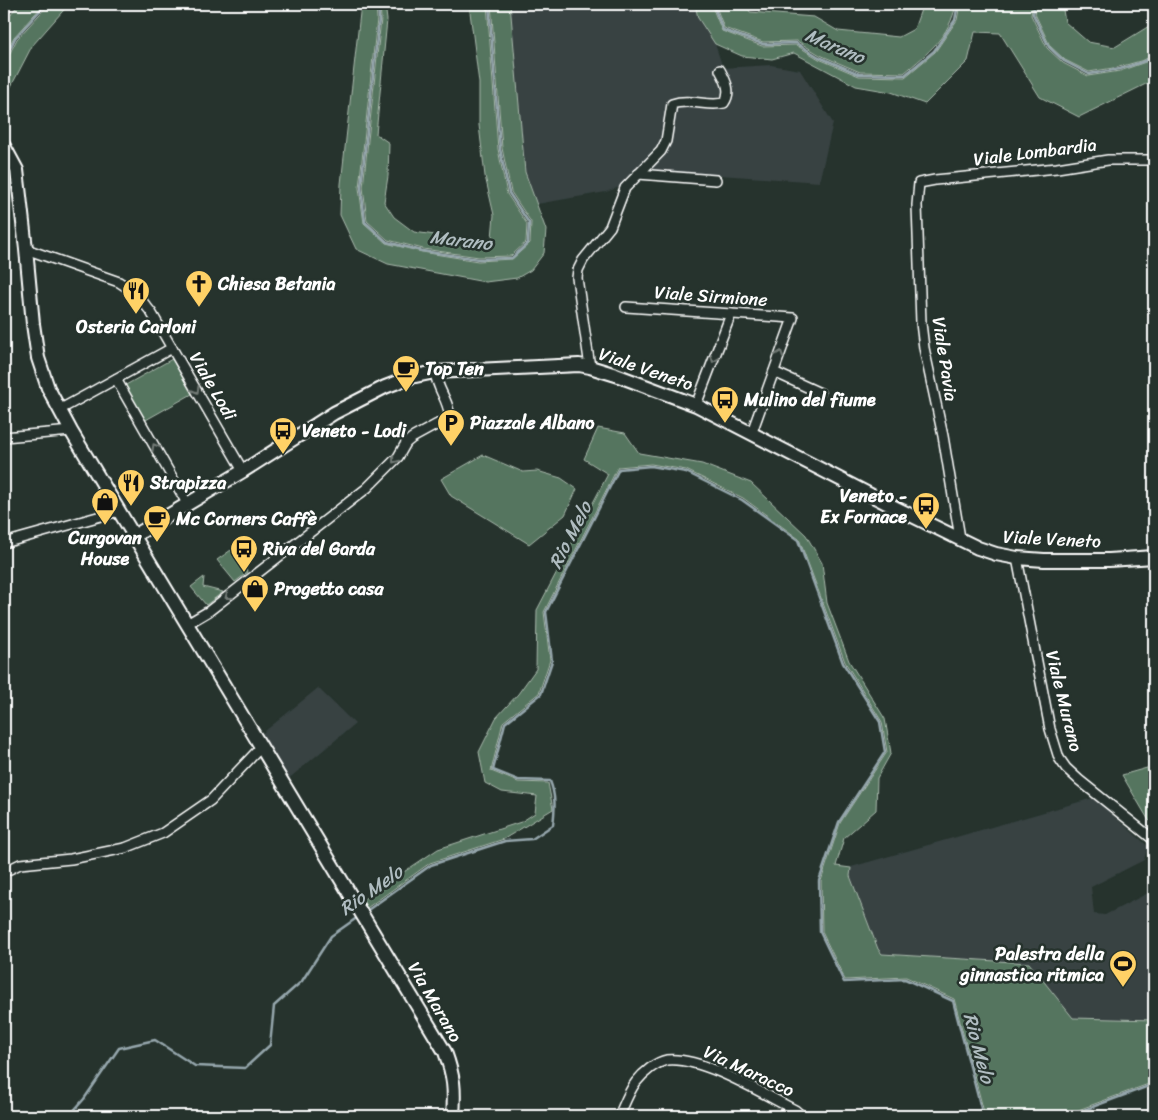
<svg xmlns="http://www.w3.org/2000/svg" width="1158" height="1120" font-family="Sriracha,sans-serif">
	<rect width="100%" height="100%" fill="#26332d"/>
	<filter id="ink" filterUnits="userSpaceOnUse"><feTurbulence type="fractalNoise" baseFrequency=".02" numOctaves="2"/><feDisplacementMap in="SourceGraphic" scale="10" xChannelSelector="R" yChannelSelector="G"/><feConvolveMatrix kernelMatrix="1 2 1 2 8 2 1 2 1" color-interpolation-filters="sRGB"/></filter>
	<g filter="url(#ink)">
		<g fill="#374242">
			<polygon points="510,4 695,4 698,18 715,44 723,68 771,65 800,70 833,123 819,182 647,170 653,164 675,107 689,105 716,108 726,106 731,99 731,89 721,79 724,90 722,100 715,101 689,97 678,98 669,101 666,108 662,140 658,149 622,186 606,192 537,204 525,172"/>
			<polygon points="318,688 355,724 287,780 259,736"/>
			<polygon points="1093,798 1148,846 1144,860 1091,887 1094,914 1105,915 1154,890 1154,1020 1073,1018 1029,963 882,954 878,949 850,876 851,867"/>
		</g>
		<g fill="#55755e" stroke="#aabaae">
			<polygon points="19,4 44,4 14,37 4,56 4,22"/>
			<polygon points="49,4 69,4 32,46 4,100 4,65 17,39"/>
			<polygon points="361,4 376,4 377,19 359,188 364,223 386,243 422,252 478,261 512,259 530,243 531,222 511,192 502,148 491,4 510,4 525,172 546,230 544,253 531,270 517,278 485,282 388,264 356,249 340,215 341,184"/>
			<polygon points="380,4 385,4 387,20 376,134 389,143 388,176 384,202 394,217 414,232 483,242 492,238 494,215 485,176 479,125 479,83 469,4 487,4 498,149 507,194 527,224 526,242 511,256 479,257 423,249 388,240 367,221 363,187 381,19"/>
			<polygon points="695,4 711,4 722,31 762,46 796,45 819,59 859,76 905,77 935,52 957,20 960,4 1033,4 1031,15 1047,48 1063,63 1088,76 1120,71 1154,59 1154,80 1079,117 1040,97 1000,33 975,32 968,61 925,104 891,92 856,86 794,53 772,59 742,56 715,44 698,18"/>
			<path d="M715 4H746L750 12 814 17 838 31 899 37 914 29 923 4H956C950 36 928 53 904 73L860 72 820 55 797 41 763 42 724 28Z"/>
			<polygon points="1037,4 1062,4 1065,22 1088,42 1115,47 1154,23 1154,54 1144,60 1119,67 1089,72 1065,60 1050,46 1035,14"/>
			<polygon points="172,359 192,394 144,421 124,386"/>
			<polygon points="598,428 625,433 639,453 702,464 751,483 806,535 822,563 827,603 849,661 885,719 891,753 877,778 876,810 844,838 836,866 851,868 850,876 878,949 882,954 1029,963 1073,1018 1154,1020 1154,1082 1062,1116 985,1116 954,999 906,977 845,980 822,932 821,881 840,823 887,752 882,722 845,662 799,539 743,498 686,470 651,464 618,467 544,612 550,660 539,693 503,722 491,771 518,782 548,783 553,809 504,839 430,863 364,910 359,902 438,849 521,822 535,813 537,796 502,792 485,783 479,752 496,718 518,694 536,669 537,610 608,474 584,459"/>
			<polygon points="483,455 523,472 537,471 561,478 577,489 565,515 529,544 451,496 441,479"/>
			<polygon points="231,550 248,572 235,582 217,560"/>
			<polygon points="204,577 203,587 223,592 206,605 191,587"/>
			<polygon points="1154,766 1154,825 1148,819 1122,775"/>
		</g>
		<g fill="none" stroke-linecap="round" stroke-linejoin="round">
			<g stroke="#96a7ad" stroke-width="2.5">
				<polyline points="378,4 379,19 361,187 365,222 387,242 422,251 479,259 512,258 528,243 529,223 509,193 500,149 489,4"/>
				<polyline points="713,4 723,30 763,44 796,43 819,57 859,74 905,75 934,51 955,20 958,4"/>
				<polyline points="1035,4 1033,14 1049,47 1064,61 1089,74 1120,69 1145,61 1154,56"/>
				<polyline points="4,61 15,38 46,4"/>
				<path d="M365 912 431 865 505 841 532 839 553 825C555 809 556 796 550 781L518 780 493 770 505 723 541 694 552 661 546 612 619 469 651 466 686 472 742 500 798 540 843 663 880 722 885 752 839 822 819 881 820 932 844 982 905 979 953 1001 983 1116"/>
				<polyline points="69,1116 84,1099 119,1048 155,1040 195,1066 245,1068 270,1045 274,1006 302,981 331,936 358,917"/>
				<polyline points="1068,1116 1154,1084"/>
			</g>
			<defs>
				<g id="minor">
					<polyline points="638,174 716,180"/>
					<path d="M26 249 119 282C133 290 142 300 151 312L243 471"/>
					<polyline points="626,307 793,318 752,432"/>
					<path d="M590 367 577 278 578 270 583 260 610 227 625 188 661 151 666 141 672 104C690 98 707 107 724 103 732 92 726 81 720 70"/>
					<polyline points="774,372 820,393"/>
					<polyline points="116,379 188,505"/>
					<polyline points="696,405 731,314"/>
					<polyline points="59,410 172,348"/>
					<polyline points="4,437 71,431"/>
					<polyline points="960,538 943,436 924,348 921,323 917,205 919,183 935,180 1057,168 1108,160 1154,160"/>
					<polyline points="4,543 119,511"/>
					<polyline points="1017,558 1050,729 1059,758 1066,768 1079,780 1154,840"/>
					<path d="M187 624 209 611 367 488 398 457 406 443 412 438 445 420 449 416C450 402 437 390 435 372"/>
					<polyline points="4,872 20,864 71,859 125,848 163,833 211,800 260,748"/>
					<path d="M619 1116C624 1105 629 1091 636 1082 643 1073 656 1062 667 1060 702 1056 763 1094 795 1110L802 1116"/>
				</g>
				<g id="secondary">
					<path d="M4 146 17 170 26 249 33 324 38 358 48 388 71 431 134 536 445 1052C454 1077 455 1089 453 1116"/>
					<polyline points="134,536 243,471 334,413 385,387 411,377 435,372 579,365 590,367 616,375 696,405 896,508 978,548 996,554 1017,558 1044,560 1109,560 1154,557"/>
				</g>
			</defs>
			<use href="#minor" stroke="#fff" stroke-width="12"/>
			<use href="#secondary" stroke="#fff" stroke-width="16"/>
			<use href="#minor" stroke="#26332d" stroke-width="9"/>
			<use href="#secondary" stroke="#26332d" stroke-width="12"/>
		</g>
		<defs><path id="oneway-chevron" d="M-2-3.5L2.5 0L-2 3.5" fill="none" stroke-width="1.6" stroke-linecap="round" stroke-linejoin="round" transform="scale(1.25)"/></defs>
		<g stroke="#727a76">
			<use href="#oneway-chevron" transform="translate(780 354) rotate(-70)"/>
			<use href="#oneway-chevron" transform="translate(714 359) rotate(111)"/>
			<use href="#oneway-chevron" transform="translate(196 390) rotate(60)"/>
			<use href="#oneway-chevron" transform="translate(155 447) rotate(-120)"/>
			<use href="#oneway-chevron" transform="translate(395 460) rotate(129)"/>
			<use href="#oneway-chevron" transform="translate(228 596) rotate(142)"/>
		</g>
	</g>
	<defs>
		<symbol id="church-pin" viewBox="-11 -11 22 30"><path d="M0 17L-7.5 6A9.5 9.5 0 1 1 7.5 6Z" fill="#ffd166" stroke="#26332d"/><path d="M-1.2-6h2.4v3.5h3.3v2.4h-3.3V6h-2.4V-.1h-3.3v-2.4h3.3Z" fill="#111"/></symbol>
		<symbol id="restaurant-pin" viewBox="-11 -11 22 30"><path d="M0 17L-7.5 6A9.5 9.5 0 1 1 7.5 6Z" fill="#ffd166" stroke="#26332d"/><path d="M-5-6h1v4h1v-4h1v4h1v-4h1v5L-1.5 .5V6h-2V.5L-5-1ZM5-6V6H3V1.5H1.5Q1.5-4 5-6Z" fill="#111"/></symbol>
		<symbol id="cafe-pin" viewBox="-11 -11 22 30"><path d="M0 17L-7.5 6A9.5 9.5 0 1 1 7.5 6Z" fill="#ffd166" stroke="#26332d"/><path d="M-5.5-4.5H6V0H3Q3 3.5 0 3.5H-2.5Q-5.5 3.5-5.5 0ZM3-3.2v2h1.7v-2ZM-6 4.5H4V6H-6Z" fill="#111"/></symbol>
		<symbol id="bus-pin" viewBox="-11 -11 22 30"><path d="M0 17L-7.5 6A9.5 9.5 0 1 1 7.5 6Z" fill="#ffd166" stroke="#26332d"/><path d="M-5-6H5V4H4V6H2V4H-2V6H-4V4H-5ZM-3.5-4V0h7V-4ZM-3.5 1.2v1.5H-2V1.2ZM2 1.2v1.5H3.5V1.2Z" fill="#111"/></symbol>
		<symbol id="parking-pin" viewBox="-11 -11 22 30"><path d="M0 17L-7.5 6A9.5 9.5 0 1 1 7.5 6Z" fill="#ffd166" stroke="#26332d"/><path d="M-3.5-5.5H1a3.5 3.5 0 0 1 0 7H-1V5.5H-3.5ZM-1-3.4V-.6H.8a1.4 1.4 0 0 0 0-2.8Z" fill="#111"/></symbol>
		<symbol id="shop-pin" viewBox="-11 -11 22 30"><path d="M0 17L-7.5 6A9.5 9.5 0 1 1 7.5 6Z" fill="#ffd166" stroke="#26332d"/><path d="M-5-2.5h2.3a2.7 3.5 0 0 1 5.4 0H5L5.5 6h-11ZM-1.5-2.5h3a1.5 2.3 0 0 0-3 0Z" fill="#111"/></symbol>
		<symbol id="stadium-pin" viewBox="-11 -11 22 30"><path d="M0 17L-7.5 6A9.5 9.5 0 1 1 7.5 6Z" fill="#ffd166" stroke="#26332d"/><path d="M0-5a6.5 5 0 1 0 0 10a6.5 5 0 1 0 0-10ZM-3.5-1.8h7v3.6h-7Z" fill="#111"/></symbol>
	</defs>
	<g fill-rule="evenodd">
		<use href="#church-pin" x="183" y="268" width="32" height="43"/>
		<use href="#restaurant-pin" x="120" y="275" width="32" height="43"/>
		<use href="#cafe-pin" x="390" y="353" width="32" height="43"/>
		<use href="#bus-pin" x="709" y="384" width="32" height="43"/>
		<use href="#parking-pin" x="435" y="407" width="32" height="43"/>
		<use href="#bus-pin" x="267" y="415" width="32" height="43"/>
		<use href="#restaurant-pin" x="115" y="467" width="32" height="43"/>
		<use href="#shop-pin" x="89" y="486" width="32" height="43"/>
		<use href="#bus-pin" x="910" y="490" width="32" height="43"/>
		<use href="#cafe-pin" x="141" y="503" width="32" height="43"/>
		<use href="#bus-pin" x="228" y="533" width="32" height="43"/>
		<use href="#shop-pin" x="239" y="573" width="32" height="43"/>
		<use href="#stadium-pin" x="1107" y="948" width="32" height="43"/>
	</g>
	<g text-anchor="middle" dominant-baseline="central" stroke-width="5" stroke-linejoin="round" paint-order="stroke">
		<g font-size="18" fill="#fff" stroke="#26332d">
			<text transform="translate(1035 152) rotate(-7)">Viale Lombardia</text>
			<text transform="translate(711 296) rotate(4)">Viale Sirmione</text>
			<text transform="translate(945 359) rotate(81)">Viale Pavia</text>
			<text transform="translate(646 369) rotate(19)">Viale Veneto</text>
			<text transform="translate(213 386) rotate(60)">Viale Lodi</text>
			<text transform="translate(1052 539) rotate(3)">Viale Veneto</text>
			<text transform="translate(1064 701) rotate(76)">Viale Murano</text>
			<text transform="translate(435 1002) rotate(60)">Via Marano</text>
			<text transform="translate(749 1071) rotate(25)">Via Maracco</text>
		</g>
		<g font-size="18" font-weight="bold" fill="#fff" stroke="#26332d" text-anchor="start">
			<text x="218" y="284">Chiesa Betania</text>
			<text x="136" y="327" text-anchor="middle">Osteria Carloni</text>
			<text x="425" y="369">Top Ten</text>
			<text x="744" y="400">Mulino del fiume</text>
			<text x="470" y="423">Piazzale Albano</text>
			<text x="302" y="431">Veneto - Lodi</text>
			<text x="150" y="483">Strapizza</text>
			<text x="907" y="496" text-anchor="end">Veneto -<tspan x="907" dy="21">Ex Fornace</tspan></text>
			<text x="176" y="519">Mc Corners Caffè</text>
			<text x="105" y="538" text-anchor="middle">Curgovan<tspan x="105" dy="21">House</tspan></text>
			<text x="263" y="549">Riva del Garda</text>
			<text x="274" y="589">Progetto casa</text>
			<text x="1104" y="954" text-anchor="end">Palestra della<tspan x="1104" dy="21">ginnastica ritmica</tspan></text>
		</g>
		<g font-size="19" font-style="italic" fill="#b0bdc1" stroke="#26332d">
			<text transform="translate(835 46) rotate(23)">Marano</text>
			<text transform="translate(461 240) rotate(7)">Marano</text>
			<text transform="translate(570 535) rotate(-63)">Rio Melo</text>
			<text transform="translate(371 890) rotate(-35)">Rio Melo</text>
			<text transform="translate(979 1048) rotate(75)">Rio Melo</text>
		</g>
	</g>
	<rect width="1158" height="1120" fill="none" stroke="#26332d" stroke-width="20"/>
	<rect x="10" y="10" width="1138" height="1100" fill="none" stroke="#fff" stroke-width="2" filter="url(#ink)"/>
</svg>
